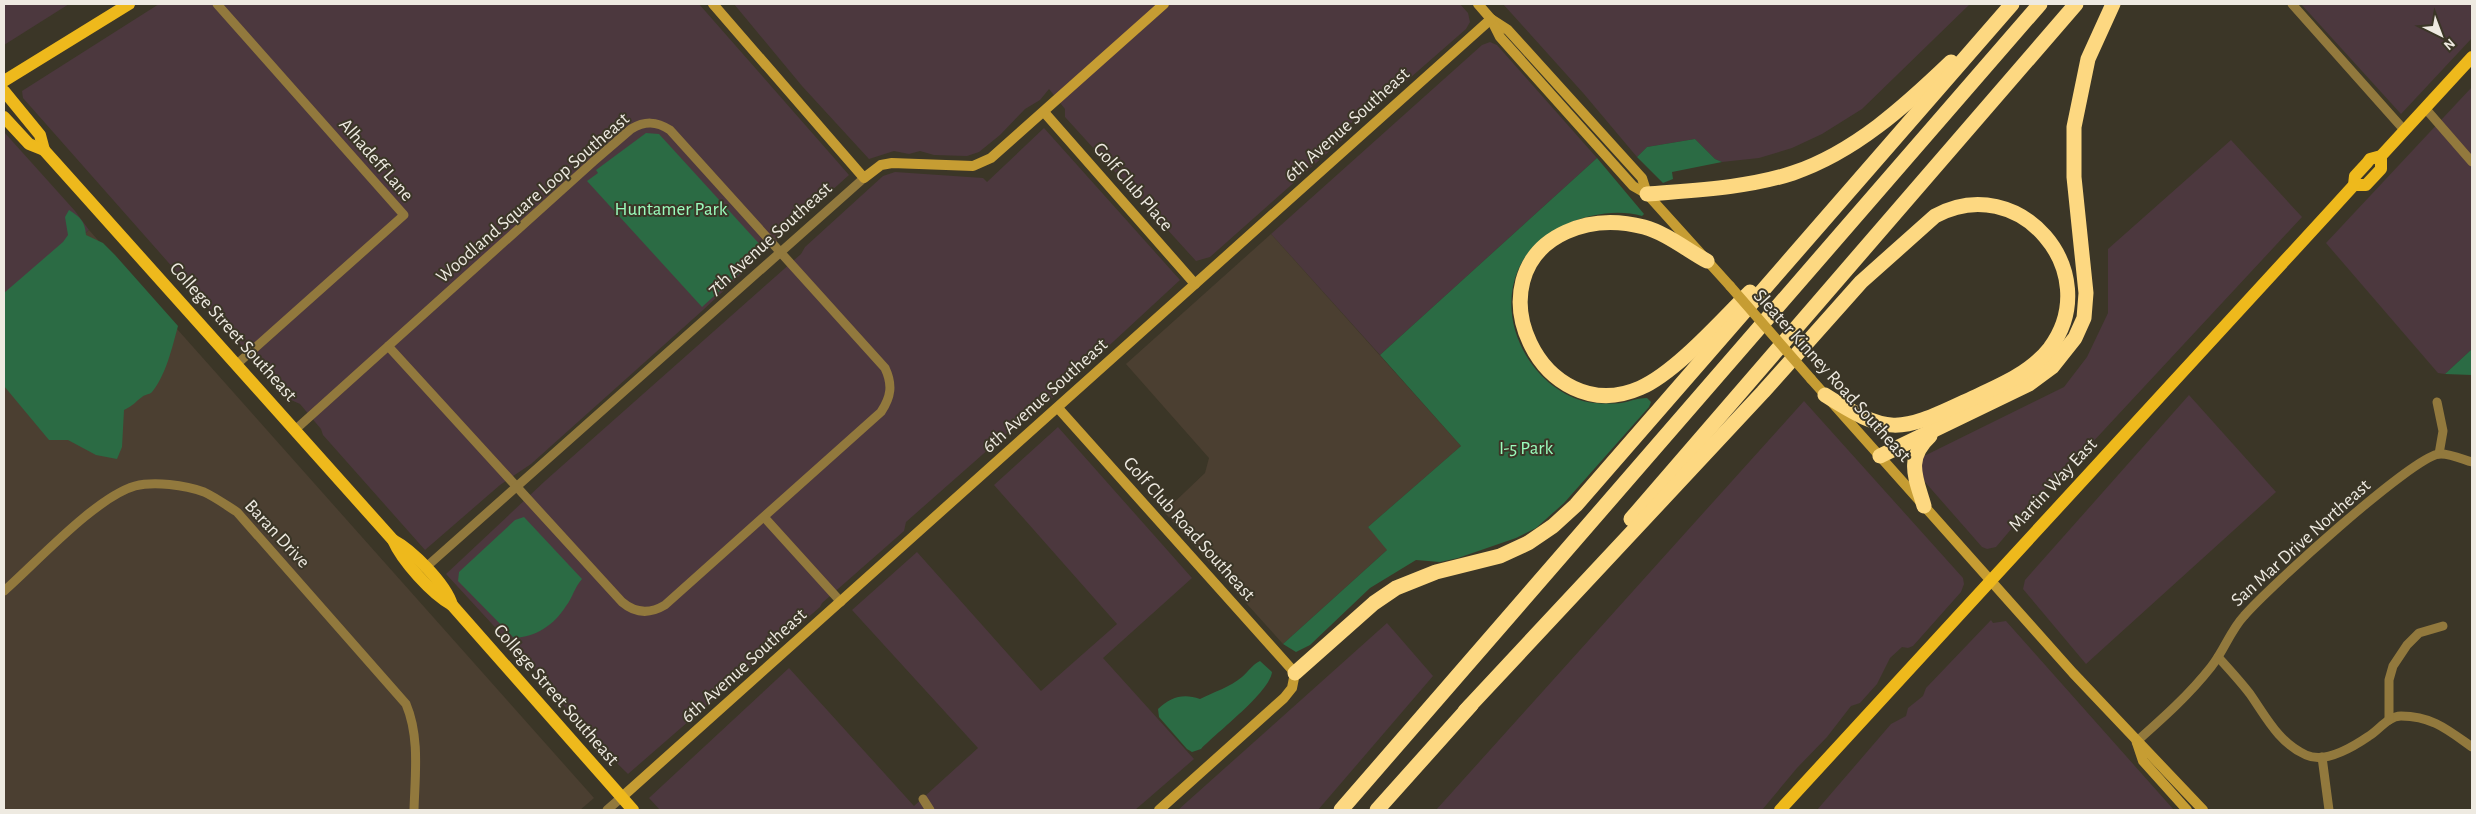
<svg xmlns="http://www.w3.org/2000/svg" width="2476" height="814" font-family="'Alegreya Sans',sans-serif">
	<rect width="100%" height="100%" fill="#3b3627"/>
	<g fill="#4c383e">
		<polygon points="4,4 69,4 4,45"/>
		<polygon points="159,4 699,4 849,175 788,230 783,232 782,236 703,310 531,464 500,485 425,550 323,435 321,429 300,404 289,399 23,98 22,91"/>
		<polygon points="734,4 1460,4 1468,13 1470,22 1466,29 1386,99 1363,113 1357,113 1342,140 1210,257 1196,261 1065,117 1065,109 1049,89 1040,100 1025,109 1000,135 979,152 967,156 934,155 920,151 909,154 894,151 869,159 802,86"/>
		<polygon points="1503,4 1970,4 1862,109 1822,134 1792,148 1759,158 1722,162 1715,159 1695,139 1647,147 1637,157 1584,94"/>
		<polygon points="2301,4 2472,4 2472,38 2401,114"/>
		<polygon points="1490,42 1497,45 1597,158 1380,355 1271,234 1482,45"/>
		<polygon points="2472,87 2472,349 2445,374 2438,373 2326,243"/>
		<polygon points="1044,128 1180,280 1034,415 1025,417 906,522 904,531 822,603 820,607 628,774 580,727 552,689 446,574 545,481 801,254 805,247 883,176 895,172 983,178 987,182"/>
		<polygon points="4,132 75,211 89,230 4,305"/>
		<polygon points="2231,140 2302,217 2090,445 2075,454 1996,547 1987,549 1982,547 1925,482 1920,469 1920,458 2064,387 2087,357 2108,313 2108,249"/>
		<polygon points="2189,395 2276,492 2086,664 2023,589 2025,580"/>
		<polygon points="1804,401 1963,578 1964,584 1961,592 1913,646 1908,648 1902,647 1890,658 1877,684 1860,703 1851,706 1827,737 1797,768 1762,810 1436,810"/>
		<polygon points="1058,427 1192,578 1103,658 1194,759 1135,810 660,810 649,798 789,668 914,806 978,748 852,610 917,552 1041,691 1117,624 994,485"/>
		<polygon points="1991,620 1993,623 2006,621 2174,810 1817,810 1891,724 1906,716 1908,708 1923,696 1926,688"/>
		<polygon points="1387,623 1433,676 1318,810 1178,810"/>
	</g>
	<g fill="#4b3f31">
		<polygon points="89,230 594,798 580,810 4,810 4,305"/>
		<polygon points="1271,234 1461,446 1368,527 1388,549 1283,644 1164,512 1205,473 1209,458 1126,364"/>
	</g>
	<g fill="#2b6b44">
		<polygon points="646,133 659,134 765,250 702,307 587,181 598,173 596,170"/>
		<polygon points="1695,139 1715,159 1722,162 1672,172 1673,179 1663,183 1637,157 1647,147"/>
		<path d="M1597 158 1644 214 1642 216C1600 204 1536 227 1518 270 1496 322 1531 386 1583 401 1594 404 1611 404 1621 403 1631 401 1638 398 1647 398L1651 402 1649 407 1564 503 1536 528 1516 538 1458 558 1440 562 1416 560 1370 588 1310 645 1296 652 1283 644 1387 550 1368 527 1461 446 1380 355Z"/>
		<path d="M69 210C80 217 85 221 86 235L103 243 115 255 178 326C172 348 166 375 152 392 149 395 145 394 142 397 134 403 134 405 124 410L122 447 117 459 96 455 68 440H49L4 386V293L63 242 68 235 65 217Z"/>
		<polygon points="2472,349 2472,375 2445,374"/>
		<path d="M524 517 582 579C574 588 573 597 566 606 554 625 536 637 514 638L458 581 459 572 515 520Z"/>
		<path d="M1260 661 1272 672C1270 692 1217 732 1201 749L1192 752 1187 749 1159 717 1158 709C1171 697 1183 693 1200 699 1214 692 1230 687 1242 677 1249 671 1252 665 1260 661Z"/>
	</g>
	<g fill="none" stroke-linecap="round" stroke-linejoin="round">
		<g stroke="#92793d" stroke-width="9">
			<polyline points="217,4 404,215 237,364"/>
			<polyline points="2292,4 2405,131"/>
			<polyline points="2425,108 2472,162"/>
			<polyline points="2437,402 2443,431 2439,454"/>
			<path d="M296 429 594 161 631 129C645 121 656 121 670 130L885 368C893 385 891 397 881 412L665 605C650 614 636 614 622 602L388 346"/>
			<polyline points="764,517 841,602"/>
			<polyline points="425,568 864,178"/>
			<path d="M4 591C36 563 96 497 135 486 154 481 185 485 204 492 215 497 226 505 237 512L406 704C420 737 415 775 414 810"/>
			<path d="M2218 657C2229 669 2240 681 2250 694 2266 717 2279 743 2306 755 2325 764 2353 747 2369 736 2379 730 2388 716 2401 716 2432 716 2448 730 2472 747"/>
			<polyline points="2389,720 2389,680 2393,666 2407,645 2419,633 2443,626"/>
			<path d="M2136 742C2163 718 2189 695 2211 667 2224 651 2230 631 2244 616 2267 589 2412 457 2439 454 2449 453 2462 459 2472 462"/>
			<polyline points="2322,757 2329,810"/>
			<polyline points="923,799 930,810"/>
			<polyline points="607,810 622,797"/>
		</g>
		<g stroke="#c69d33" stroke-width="10">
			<polyline points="713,4 864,178 881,165 892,163 973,166 991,158 1164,4"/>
			<polyline points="1478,4 1491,19 1508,30 1642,178 1647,194"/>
			<polyline points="1491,19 1500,37 1633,186 1647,194 1730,286"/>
			<polyline points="1044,112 1195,284"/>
			<polyline points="1811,379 2073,673 2203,810"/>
			<polyline points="1058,408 1295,673 1292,688 1284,698 1159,810"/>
			<polyline points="2137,743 2143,761 2187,810"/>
			<polyline points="622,797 1491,19"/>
		</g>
		<g stroke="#eeb91c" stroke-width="12">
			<polyline points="4,81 129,4"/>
			<polyline points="4,91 40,135 44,150"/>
			<path d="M4 117 29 144 44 150 79 189 393 540C402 561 432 594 452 605L633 810"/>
			<polyline points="2354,185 2366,185 2381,169 2381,156"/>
			<path d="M393 540C412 550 446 584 452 605"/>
			<polyline points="1780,810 2334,207 2354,185 2355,176 2367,163 2370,159 2381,156 2472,57"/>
		</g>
		<g stroke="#fdd881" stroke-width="15">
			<path d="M1647 194C1696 190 1747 188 1793 173 1855 152 1905 106 1951 62"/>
			<path d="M1707 261C1687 250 1666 233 1644 227 1617 220 1592 220 1566 232 1469 276 1542 431 1640 388 1675 373 1722 320 1750 292"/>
			<polyline points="1880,456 2029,384 2052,367 2075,338 2084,318 2086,293 2074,177 2074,127 2088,59 2113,4"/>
			<path d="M1924 506C1916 478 1905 459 1930 436"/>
			<polyline points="1631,519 2076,4"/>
			<polyline points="1295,673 1374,603 1396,588 1436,572 1500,556 1528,543 1553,526 1576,505 2012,4"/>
			<path d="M1465 711 1763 392 1861 282 1935 216C2019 170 2106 272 2050 348 2029 375 1994 388 1964 402 1898 433 1888 435 1825 395"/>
			<polyline points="1341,810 2040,4"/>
			<polyline points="1377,810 1471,705"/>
		</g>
		<polyline stroke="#c69d33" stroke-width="10" points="1730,286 1811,379"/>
	</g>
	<g text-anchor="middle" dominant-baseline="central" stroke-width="4" stroke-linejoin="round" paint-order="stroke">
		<g font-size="19" fill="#eeeae1" stroke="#3b3627">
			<text transform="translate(1347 125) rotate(-42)">6th Avenue Southeast</text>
			<text transform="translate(376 160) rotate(49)">Alhadeff Lane</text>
			<text transform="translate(1133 187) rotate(49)">Golf Club Place</text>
			<text transform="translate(533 198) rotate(-41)">Woodland Square Loop Southeast</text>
			<text transform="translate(770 239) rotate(-42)">7th Avenue Southeast</text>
			<text transform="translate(233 332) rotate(48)">College Street Southeast</text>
			<text transform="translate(1832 376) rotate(48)">Sleater Kinney Road Southeast</text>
			<text transform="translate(1045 396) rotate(-42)">6th Avenue Southeast</text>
			<text transform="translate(2053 485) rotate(-47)">Martin Way East</text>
			<text transform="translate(1189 529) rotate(48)">Golf Club Road Southeast</text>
			<text transform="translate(277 534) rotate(47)">Baran Drive</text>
			<text transform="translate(2301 543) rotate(-42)">San Mar Drive Northeast</text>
			<text transform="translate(744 666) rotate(-42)">6th Avenue Southeast</text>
			<text transform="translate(556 695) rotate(49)">College Street Southeast</text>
		</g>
		<g font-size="19" fill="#9bfcbc" stroke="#3b3627">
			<text x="671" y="209">Huntamer Park</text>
			<text x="1526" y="448">I-5 Park</text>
		</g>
	</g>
	<rect width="2476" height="814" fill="none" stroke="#eeeae1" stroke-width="10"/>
	<g transform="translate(2441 35) rotate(138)" stroke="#3b3627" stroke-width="4" paint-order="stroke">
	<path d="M0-4L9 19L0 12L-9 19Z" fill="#eeeae1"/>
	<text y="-8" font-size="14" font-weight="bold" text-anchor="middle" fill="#eeeae1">N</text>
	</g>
</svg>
